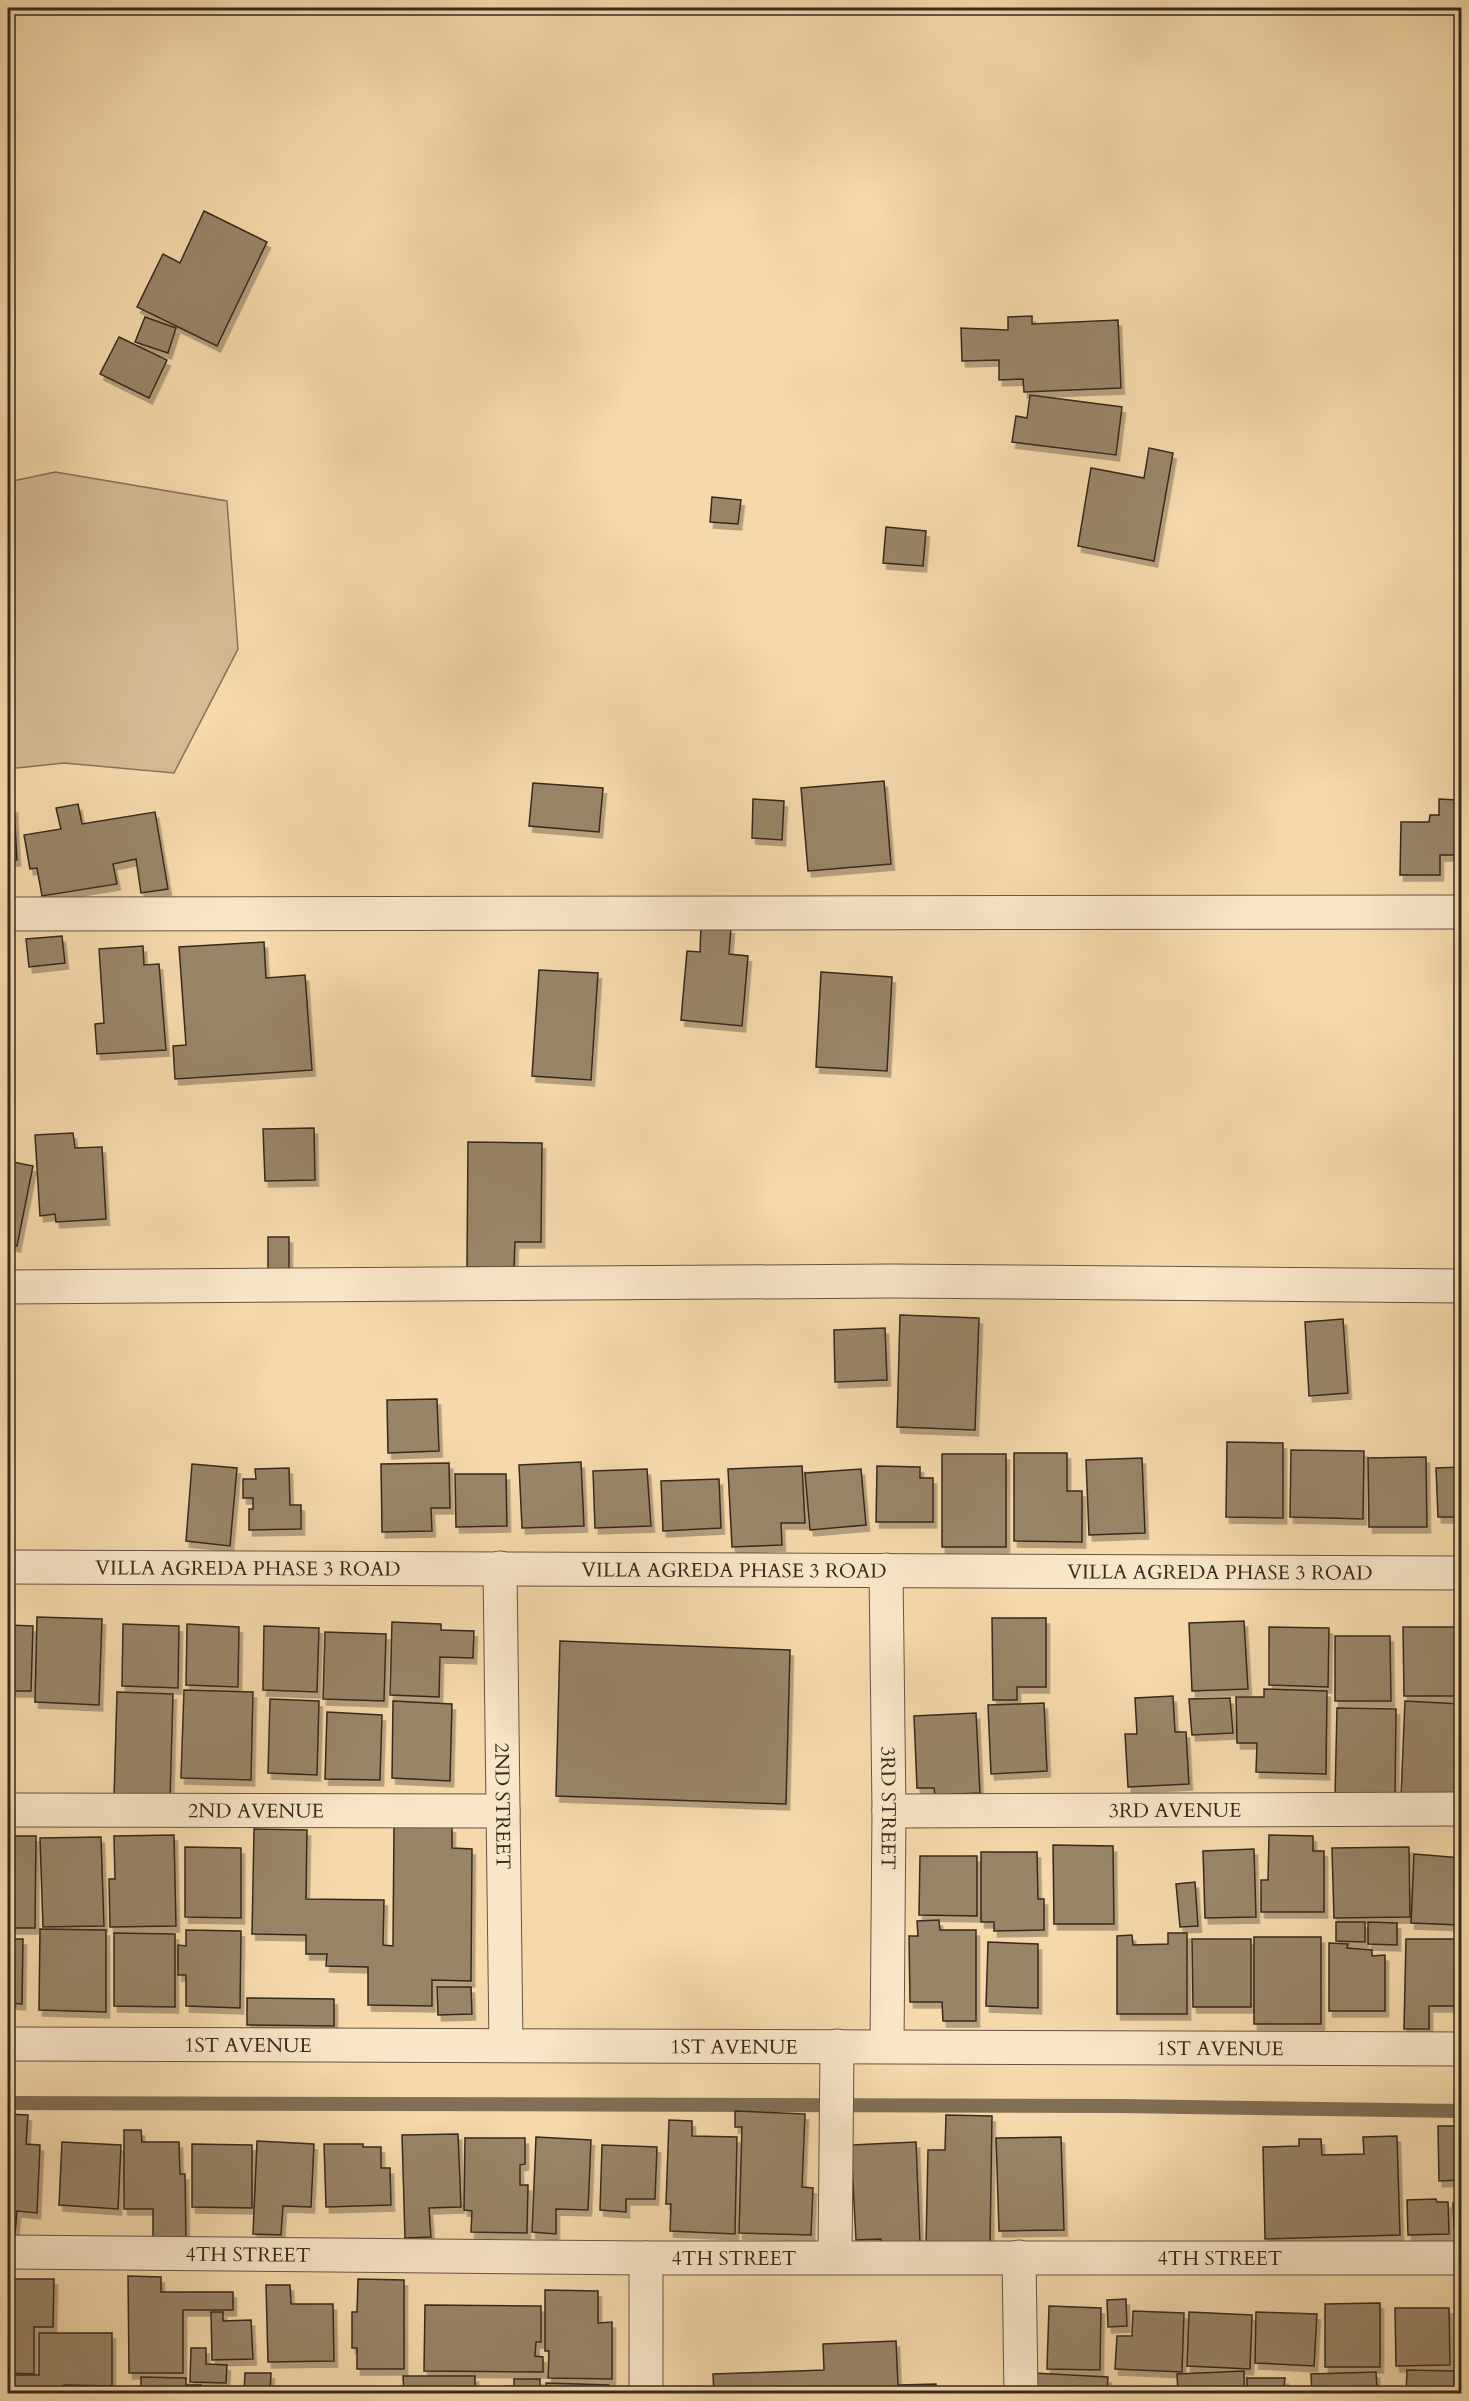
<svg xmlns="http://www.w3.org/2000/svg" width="1469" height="2401" font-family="Cardo,serif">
	<defs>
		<filter id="shadow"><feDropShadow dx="3.5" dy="6" stdDeviation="0" flood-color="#0004"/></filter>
	</defs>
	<rect width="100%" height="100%" fill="#f5d9aa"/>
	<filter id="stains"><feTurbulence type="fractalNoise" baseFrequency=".00333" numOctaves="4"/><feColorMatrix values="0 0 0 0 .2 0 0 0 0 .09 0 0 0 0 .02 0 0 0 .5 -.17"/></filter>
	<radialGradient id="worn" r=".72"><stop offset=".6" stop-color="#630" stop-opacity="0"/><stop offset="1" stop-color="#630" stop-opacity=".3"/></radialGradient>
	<polygon fill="#d4bb92" stroke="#847258" stroke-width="1.5" points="55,472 227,501 238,649 174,773 64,763 8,769 8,482"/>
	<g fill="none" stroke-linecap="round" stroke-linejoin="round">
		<polyline stroke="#807055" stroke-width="14" points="8,2103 1119,2106 1462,2111"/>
	</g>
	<g fill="#988567" stroke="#342a1e" stroke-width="1.5" filter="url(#shadow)">
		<polygon points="204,211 267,242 217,346 137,307 163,254 180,263"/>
		<polygon points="1032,316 1032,324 1118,320 1121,388 1024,392 1023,379 999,380 999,360 962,361 961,328 1008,330 1008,317"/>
		<polygon points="145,317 176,328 168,353 135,342"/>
		<polygon points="119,337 167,360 149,398 100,374"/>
		<polygon points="1030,395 1122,407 1116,455 1012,442 1016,416 1027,418"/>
		<polygon points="1149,448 1173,453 1154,561 1078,546 1091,468 1144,478"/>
		<polygon points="712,497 741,500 738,524 710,522"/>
		<polygon points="886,527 926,531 923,566 883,563"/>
		<polygon points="884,781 891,864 808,871 801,788"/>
		<polygon points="533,783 603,788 599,832 529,826"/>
		<polygon points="753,799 784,801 782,840 752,838"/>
		<polygon points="1439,799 1458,800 1458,855 1440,855 1440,875 1400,875 1401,822 1429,822 1430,815 1439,815"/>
		<polygon points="78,804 82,824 155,812 168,889 141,893 136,859 113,864 117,884 42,896 37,868 30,869 24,835 61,829 56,808"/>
		<polygon points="14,807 17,860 8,860 8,808"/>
		<polygon points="701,925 731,928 729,954 748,956 742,1026 681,1020 687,951 700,952"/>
		<polygon points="62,936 65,963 29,967 26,939"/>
		<polygon points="264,942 266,978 305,975 312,1070 175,1079 173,1046 186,1045 179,947"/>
		<polygon points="143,946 144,965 159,964 166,1050 97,1054 95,1024 104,1023 99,949"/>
		<polygon points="539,970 598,973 591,1080 532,1076"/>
		<polygon points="821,972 892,977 887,1071 816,1067"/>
		<polygon points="314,1128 315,1180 265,1181 263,1129"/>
		<polygon points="73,1133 75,1148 102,1147 106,1219 56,1222 55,1214 40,1216 35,1135"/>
		<polygon points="468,1142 542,1143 541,1242 515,1242 514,1268 467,1267"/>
		<polygon points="8,1161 33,1166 17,1246 8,1244"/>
		<polygon points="268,1237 289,1237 289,1276 268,1275"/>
		<polygon points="900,1315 979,1318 975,1430 897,1427"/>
		<polygon points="1343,1319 1348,1393 1309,1396 1305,1322"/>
		<polygon points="885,1328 887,1380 835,1382 834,1330"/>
		<polygon points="437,1399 439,1451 388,1453 387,1400"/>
		<polygon points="1227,1442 1283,1443 1283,1518 1226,1517"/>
		<polygon points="1291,1450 1364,1451 1363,1519 1290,1517"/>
		<polygon points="1014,1453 1067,1453 1067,1491 1082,1491 1082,1542 1014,1541"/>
		<rect x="942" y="1454" width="64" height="93"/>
		<polygon points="1426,1457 1427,1527 1369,1527 1368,1458"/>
		<polygon points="1142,1458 1145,1533 1089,1535 1086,1460"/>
		<polygon points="581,1462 584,1526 522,1528 519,1465"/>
		<polygon points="449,1463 450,1508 431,1508 432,1531 382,1532 381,1464"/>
		<polygon points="192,1464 237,1468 230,1546 186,1541"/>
		<polygon points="802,1466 805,1523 781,1523 782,1545 732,1547 728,1469"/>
		<polygon points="877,1466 920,1467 920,1478 933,1478 933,1522 876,1522"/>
		<polygon points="1462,1467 1462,1517 1438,1517 1436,1468"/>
		<polygon points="289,1468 290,1505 301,1505 301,1529 249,1530 249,1509 253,1509 253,1498 243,1498 243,1479 256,1479 255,1469"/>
		<polygon points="647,1469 651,1526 595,1528 593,1471"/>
		<polygon points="861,1469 866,1525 810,1530 805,1473"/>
		<polygon points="455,1474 506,1474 507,1526 456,1527"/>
		<polygon points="719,1479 721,1528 663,1531 661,1481"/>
		<polygon points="37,1617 102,1619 99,1705 35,1702"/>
		<polygon points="992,1618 1046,1618 1046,1687 1017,1687 1017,1700 993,1700"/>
		<polygon points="1244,1621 1248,1689 1192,1691 1189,1623"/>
		<polygon points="392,1622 441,1624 441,1630 474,1631 473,1658 440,1657 439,1697 390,1695"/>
		<polygon points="123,1624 179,1626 178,1688 122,1686"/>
		<polygon points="187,1624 239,1627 238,1687 186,1685"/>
		<polygon points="8,1625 33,1626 31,1691 8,1691"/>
		<polygon points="264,1626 319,1628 317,1692 263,1690"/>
		<polygon points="1269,1627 1329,1628 1328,1687 1269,1685"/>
		<polygon points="1403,1627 1462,1627 1462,1696 1404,1696"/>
		<polygon points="325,1632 386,1634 384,1701 323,1699"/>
		<polygon points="1335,1636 1390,1636 1391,1701 1335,1701"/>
		<polygon points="560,1641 790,1650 786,1804 556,1796"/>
		<polygon points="1264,1689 1327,1691 1326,1774 1256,1772 1257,1743 1237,1743 1236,1697 1264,1697"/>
		<polygon points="184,1690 253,1692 251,1780 181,1778"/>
		<polygon points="117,1692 173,1694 170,1800 114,1798"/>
		<polygon points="1173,1696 1175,1732 1186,1732 1189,1784 1128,1787 1125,1734 1137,1734 1135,1698"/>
		<polygon points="1230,1698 1233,1733 1192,1735 1189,1699"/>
		<polygon points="270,1699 319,1701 317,1775 268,1773"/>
		<polygon points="393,1701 452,1704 450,1781 392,1778"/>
		<polygon points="1405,1701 1462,1704 1462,1800 1401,1797"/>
		<polygon points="1044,1703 1047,1771 991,1774 988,1705"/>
		<polygon points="1337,1708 1396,1709 1395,1799 1335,1798"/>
		<polygon points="327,1712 382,1715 380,1780 325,1779"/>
		<polygon points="976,1713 980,1793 935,1795 934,1788 917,1788 914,1716"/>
		<polygon points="394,1825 452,1827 452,1848 472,1849 471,1981 432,1980 432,2006 368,2005 368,1967 326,1966 327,1954 306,1954 306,1935 252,1934 254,1829 307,1830 306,1899 384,1900 383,1945 393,1946"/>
		<polygon points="174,1835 176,1926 110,1927 109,1879 115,1879 114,1836"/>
		<polygon points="1269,1835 1313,1836 1313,1851 1324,1851 1324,1912 1261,1912 1261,1880 1268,1880"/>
		<polygon points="8,1836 36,1836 35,1928 8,1928"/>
		<polygon points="101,1837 104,1926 43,1927 40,1838"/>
		<polygon points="1053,1845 1113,1846 1114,1924 1054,1924"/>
		<polygon points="185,1847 241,1848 241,1918 185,1917"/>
		<polygon points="1409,1847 1410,1917 1334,1918 1332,1848"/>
		<polygon points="1254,1849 1256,1917 1205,1918 1203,1851"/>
		<polygon points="981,1852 1037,1852 1038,1899 1044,1899 1044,1930 994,1931 994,1922 981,1922"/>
		<polygon points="1414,1854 1462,1858 1459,1925 1411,1923"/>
		<polygon points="920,1856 977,1856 977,1916 919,1915"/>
		<polygon points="1195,1882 1198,1926 1180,1927 1176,1884"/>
		<polygon points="939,1920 940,1930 976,1930 976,2021 943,2021 942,2002 910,2002 909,1936 918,1936 917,1921"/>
		<polygon points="1336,1922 1365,1922 1365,1942 1336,1941"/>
		<polygon points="1368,1922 1397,1923 1397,1945 1368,1944"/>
		<polygon points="40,1929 106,1930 106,2012 39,2010"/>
		<polygon points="186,1930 241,1931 240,2008 186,2006 186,1975 178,1975 178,1945 186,1946"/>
		<polygon points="114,1933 175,1934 175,2007 114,2006"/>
		<polygon points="1168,1933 1187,1933 1187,2014 1117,2014 1117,1936 1132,1935 1133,1945 1168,1944"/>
		<rect x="1254" y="1937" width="67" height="87"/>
		<polygon points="8,1939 23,1939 22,2004 8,2003"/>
		<polygon points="1192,1939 1251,1939 1251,2007 1193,2007"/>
		<polygon points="1406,1939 1462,1939 1462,2006 1429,2006 1429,2029 1404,2029"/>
		<polygon points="988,1942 1038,1944 1038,2008 986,2006"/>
		<polygon points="1329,1943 1348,1944 1347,1948 1372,1950 1372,1956 1385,1955 1385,2011 1329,2011"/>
		<polygon points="437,1987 471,1987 472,2014 438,2015"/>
		<polygon points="247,1998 334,1999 334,2026 247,2025"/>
		<polygon points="735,2111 805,2114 802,2187 813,2188 811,2235 739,2233 742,2127 735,2127"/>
		<polygon points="8,2114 28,2115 26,2144 40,2145 37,2213 17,2211 15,2234 8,2234"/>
		<polygon points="946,2115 992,2116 990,2248 926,2246 928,2150 945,2150"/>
		<polygon points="669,2120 692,2121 692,2136 737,2137 735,2234 670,2231 671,2204 666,2204"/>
		<polygon points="1438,2126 1462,2126 1462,2180 1439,2181"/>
		<polygon points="124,2130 141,2130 142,2142 179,2142 180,2174 185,2174 186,2238 153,2237 153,2209 124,2209"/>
		<polygon points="458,2134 461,2207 429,2208 431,2237 405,2238 402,2135"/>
		<polygon points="1397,2136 1400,2235 1265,2239 1263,2147 1299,2146 1299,2139 1321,2139 1322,2155 1364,2154 1363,2137"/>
		<polygon points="536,2137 591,2140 588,2210 556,2209 556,2234 532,2232"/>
		<polygon points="1061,2137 1064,2230 999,2231 996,2138"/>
		<polygon points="465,2138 525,2138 525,2164 520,2165 520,2185 528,2185 527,2233 471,2232 472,2211 464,2210"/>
		<polygon points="257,2141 314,2144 311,2207 283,2206 281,2235 253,2234"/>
		<polygon points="62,2142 121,2145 118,2209 59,2205"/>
		<polygon points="916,2142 920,2242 881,2243 881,2239 856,2240 851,2145"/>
		<polygon points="192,2144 252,2145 252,2208 192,2207"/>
		<polygon points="324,2144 363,2144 363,2147 381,2147 381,2168 390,2168 391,2205 326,2207"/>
		<polygon points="602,2145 657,2147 655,2199 626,2199 626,2212 600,2210"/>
		<polygon points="1436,2199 1437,2202 1448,2202 1449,2234 1408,2235 1407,2200"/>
		<polygon points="1453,2203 1462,2203 1462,2228 1454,2228"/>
		<polygon points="128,2276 161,2277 161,2292 233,2292 233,2310 183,2310 183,2373 129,2373"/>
		<polygon points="8,2279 54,2279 53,2327 34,2327 34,2374 8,2373"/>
		<polygon points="358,2279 404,2280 404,2369 357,2369 357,2348 352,2348 352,2312 357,2312"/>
		<polygon points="266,2285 290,2285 291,2304 333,2304 334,2361 268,2362"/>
		<polygon points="545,2290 598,2291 598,2323 612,2322 612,2379 548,2378 549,2351 545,2351"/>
		<polygon points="1126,2299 1127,2326 1108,2327 1107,2300"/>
		<polygon points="1380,2303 1380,2367 1325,2367 1325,2304"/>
		<polygon points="425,2305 541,2306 541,2342 536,2342 535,2356 543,2357 543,2372 424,2371"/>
		<polygon points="1049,2306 1101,2308 1100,2370 1047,2369"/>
		<polygon points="1395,2308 1449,2308 1450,2365 1396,2366"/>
		<polygon points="1133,2311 1184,2313 1182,2372 1115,2369 1117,2336 1132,2336"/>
		<polygon points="211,2312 223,2312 223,2321 251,2320 253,2359 212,2360"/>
		<polygon points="1189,2312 1252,2315 1250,2369 1187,2366"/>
		<polygon points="1256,2312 1317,2314 1314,2366 1255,2363"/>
		<polygon points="39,2333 112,2333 112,2386 64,2385 63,2394 12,2394 12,2375 39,2375"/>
		<polygon points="896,2341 898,2385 936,2384 936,2394 714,2394 713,2374 824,2370 823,2344"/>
		<polygon points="191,2348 206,2348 206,2364 227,2365 226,2383 190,2382"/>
		<polygon points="1407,2370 1454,2371 1454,2390 1462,2390 1462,2394 1406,2394"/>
		<polygon points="1244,2371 1244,2394 1178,2394 1177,2374"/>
		<polygon points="1376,2372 1377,2387 1388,2387 1388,2394 1312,2394 1311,2374"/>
		<polygon points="245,2373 271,2373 270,2394 244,2394"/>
		<polygon points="1033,2373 1108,2377 1107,2394 1032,2394"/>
		<polygon points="403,2376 475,2376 475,2394 404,2394"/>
		<polygon points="141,2377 186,2378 186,2385 201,2385 201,2394 141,2394"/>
		<polygon points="1247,2378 1285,2378 1284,2388 1309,2388 1309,2394 1247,2394"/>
		<polygon points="514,2379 540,2379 540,2394 498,2394 498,2387 514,2386"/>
		<polygon points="546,2383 609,2385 609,2394 546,2394"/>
		<polygon points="334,2388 334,2394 286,2394 286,2389"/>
		<polygon points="1175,2388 1175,2394 1128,2394 1128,2390"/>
	</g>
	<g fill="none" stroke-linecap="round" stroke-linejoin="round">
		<defs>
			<g id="minor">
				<polyline points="8,914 1462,912"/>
				<polyline points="8,1287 891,1281 1462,1286"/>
				<path id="s1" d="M8 1567 1462 1573"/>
				<path id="s2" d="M500 1568 506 2045"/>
				<path id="s3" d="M886 1570 889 1811 887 2046"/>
				<path id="s4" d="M8 1810 503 1811"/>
				<path id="s5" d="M889 1811 1462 1809"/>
				<path id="s6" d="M8 2044 1462 2049"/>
				<path id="s7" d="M8 2252 646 2258H1462"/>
				<polyline points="835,2257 837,2046"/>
				<polyline points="1019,2257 1021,2394"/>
				<polyline points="646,2258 646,2394"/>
			</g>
		</defs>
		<use href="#minor" stroke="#645641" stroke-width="35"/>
		<use href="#minor" stroke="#f8e6c8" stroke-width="33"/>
	</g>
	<g text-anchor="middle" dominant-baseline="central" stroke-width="6" stroke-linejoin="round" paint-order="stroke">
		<g font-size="20" fill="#342a1e" stroke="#f8e6c8">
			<text stroke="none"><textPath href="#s1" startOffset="240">VILLA AGREDA PHASE 3 ROAD</textPath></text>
			<text stroke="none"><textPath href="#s1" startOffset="726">VILLA AGREDA PHASE 3 ROAD</textPath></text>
			<text stroke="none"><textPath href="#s1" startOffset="1212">VILLA AGREDA PHASE 3 ROAD</textPath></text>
			<text stroke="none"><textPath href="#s2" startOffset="238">2ND STREET</textPath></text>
			<text stroke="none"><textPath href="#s3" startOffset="238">3RD STREET</textPath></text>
			<text stroke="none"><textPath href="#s5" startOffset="286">3RD AVENUE</textPath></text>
			<text stroke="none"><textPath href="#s4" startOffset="248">2ND AVENUE</textPath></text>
			<text stroke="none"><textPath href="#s6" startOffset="240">1ST AVENUE</textPath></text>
			<text stroke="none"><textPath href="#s6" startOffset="726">1ST AVENUE</textPath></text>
			<text stroke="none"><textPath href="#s6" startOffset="1212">1ST AVENUE</textPath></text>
			<text stroke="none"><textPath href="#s7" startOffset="240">4TH STREET</textPath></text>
			<text stroke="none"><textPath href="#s7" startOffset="726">4TH STREET</textPath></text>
			<text stroke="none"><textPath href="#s7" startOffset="1212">4TH STREET</textPath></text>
		</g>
	</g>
	<rect width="1469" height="2401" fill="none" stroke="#f5d9aa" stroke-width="30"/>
	<rect x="9" y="9" width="1451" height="2383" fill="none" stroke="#342a1e" stroke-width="3"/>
	<rect x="15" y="15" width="1439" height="2371" fill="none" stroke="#342a1e" stroke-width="1.5"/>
	<rect width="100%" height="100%" filter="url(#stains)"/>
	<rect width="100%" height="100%" fill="url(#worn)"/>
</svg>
